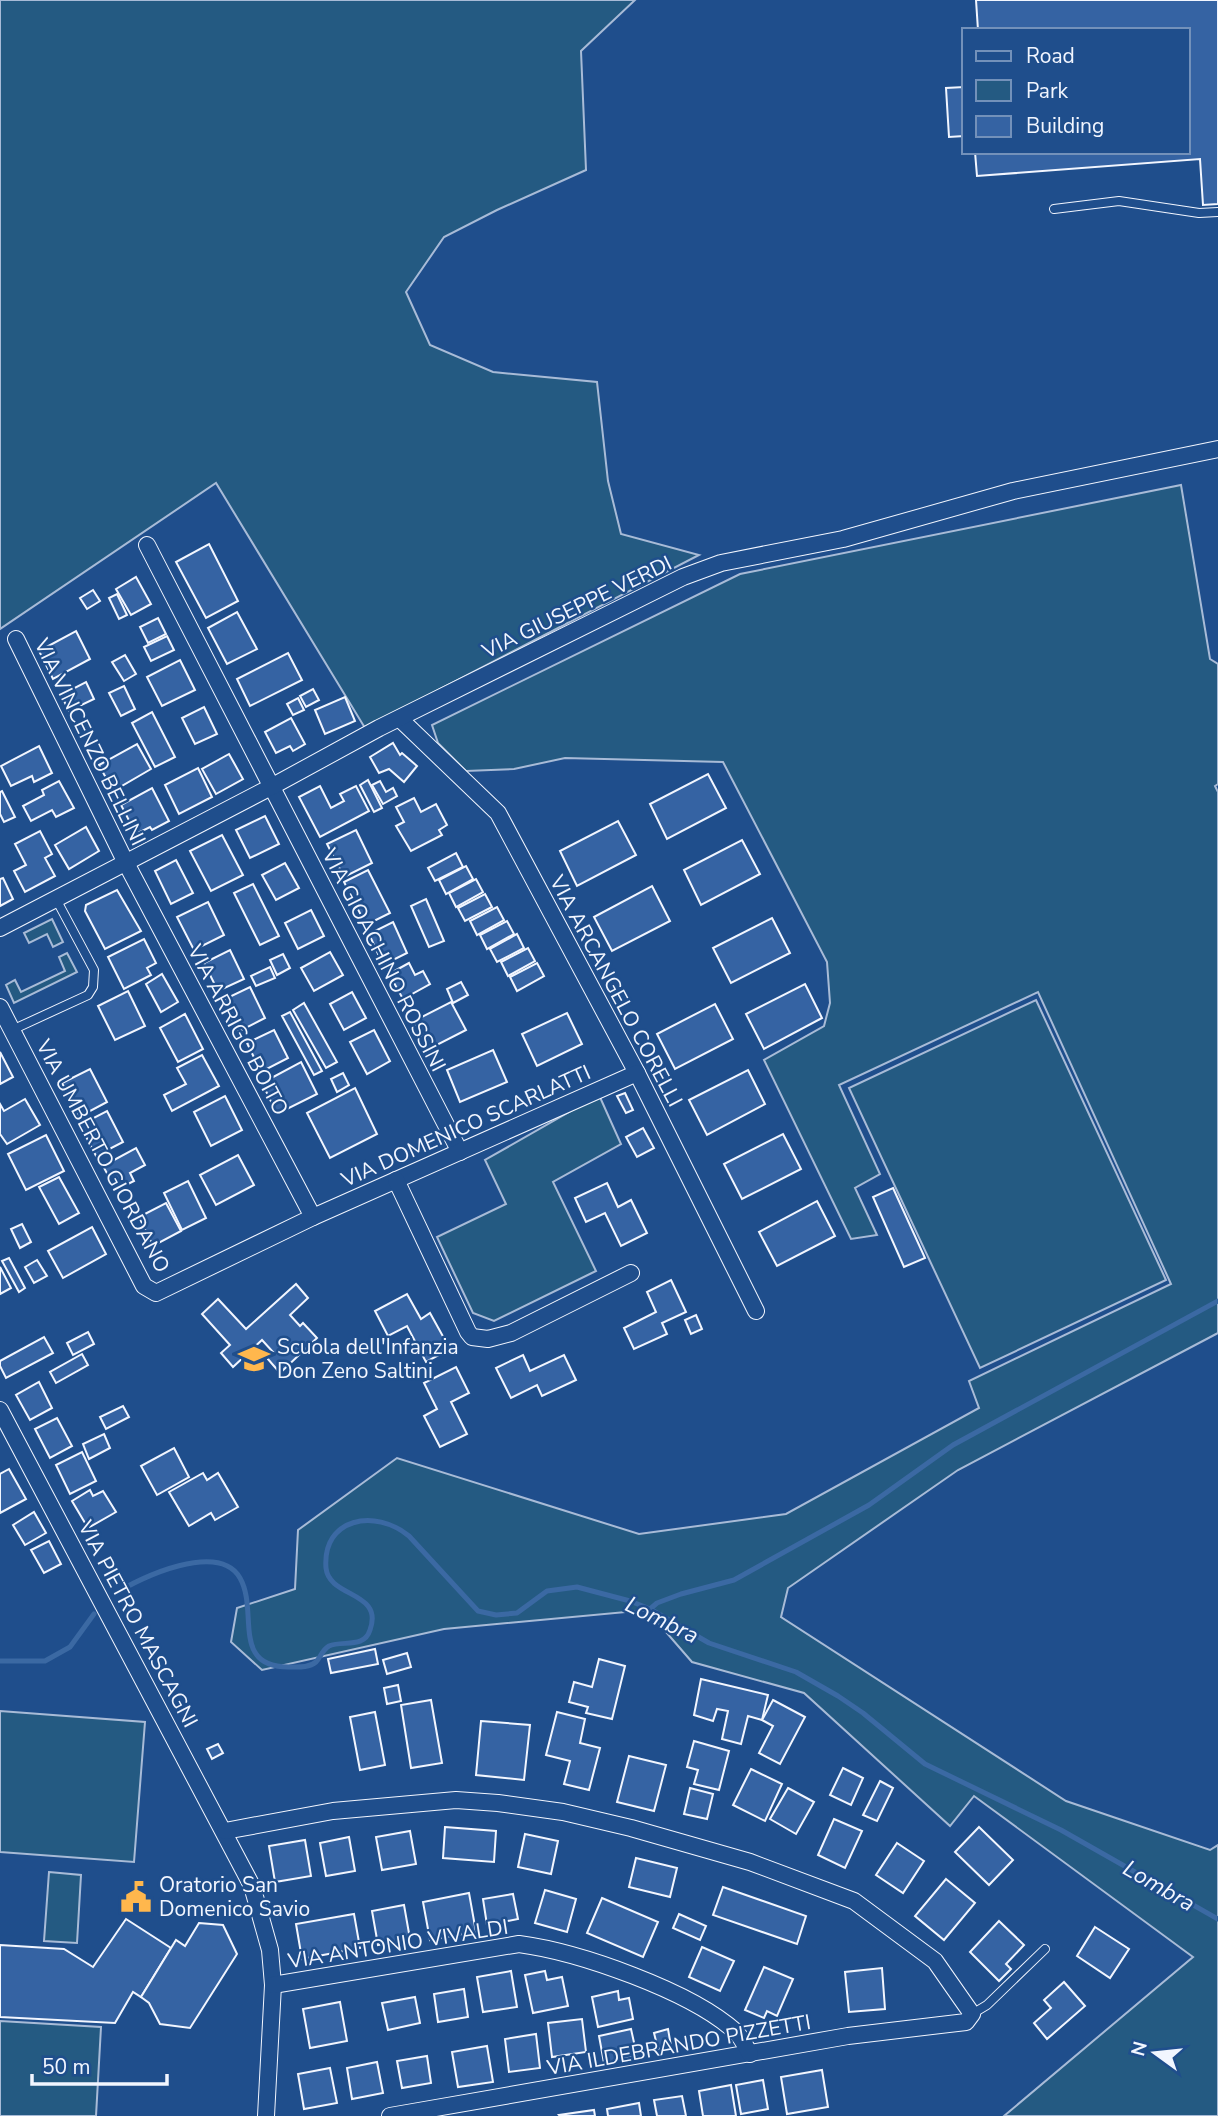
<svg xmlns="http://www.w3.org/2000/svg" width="1218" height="2116" font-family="'Nunito Sans',sans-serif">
	<rect width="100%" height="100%" fill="#1f4e8c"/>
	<g fill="#245a82" stroke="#a8bbd7" stroke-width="2">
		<polygon points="0,0 635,0 581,51 586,170 497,210 444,237 406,292 430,345 493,372 597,382 608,481 621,534 699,555 365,728 216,483 0,629"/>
		<polygon points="1181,485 1210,659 1218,664 1218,784 1215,786 1218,792 1218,1333 958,1470 788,1588 781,1617 1066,1801 1210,1850 1218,1845 1218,2116 1004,2116 1193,1957 974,1796 950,1826 804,1693 692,1662 647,1610 444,1629 262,1670 231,1642 237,1608 295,1589 298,1530 397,1458 639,1534 786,1514 979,1408 969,1381 1171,1284 1038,992 839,1085 880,1174 855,1188 877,1235 851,1239 764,1060 824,1026 830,1003 827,962 723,762 565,758 514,769 466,771 438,743 432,725 740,574"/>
		<polygon points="52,919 63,942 53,947 47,934 29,943 24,933"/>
		<polygon points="67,953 77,972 14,1003 6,985 15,980 21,992 65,971 59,957"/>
		<polygon points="1036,1000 1166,1280 980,1368 849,1088"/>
		<polygon points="599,1095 621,1144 553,1182 596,1271 494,1321 473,1313 437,1237 506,1204 485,1160"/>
		<polygon points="0,1711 145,1722 134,1862 0,1852"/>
		<polygon points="49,1872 81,1875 77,1943 44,1941"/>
		<polygon points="0,2021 101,2027 96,2116 0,2116"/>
	</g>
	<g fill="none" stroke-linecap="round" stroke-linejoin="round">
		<g stroke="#3b69a3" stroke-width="5">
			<path d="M115 1594C140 1577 219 1541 240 1578 259 1611 230 1668 290 1667 298 1667 309 1668 316 1662 321 1657 322 1650 329 1646 343 1640 364 1649 370 1630 384 1591 329 1598 326 1568 322 1518 375 1508 409 1536L478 1611 496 1615 517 1613 547 1591 577 1587 630 1601 650 1609 709 1643 796 1672 838 1696 863 1713 925 1764 1061 1830 1218 1919"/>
			<polyline points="650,1609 657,1603 681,1594 734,1580 869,1505 953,1445 1218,1301"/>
			<polyline points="0,1661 45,1661 70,1647 94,1614"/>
		</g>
	</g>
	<g fill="#3563a3" stroke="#f2f6ff" stroke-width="2">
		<polygon points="976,0 1218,0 1218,204 1203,205 1200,159 977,176 975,152 1188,152 1188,30 978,30"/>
		<polygon points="964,87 964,136 949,137 946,88"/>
		<polygon points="209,544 238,601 206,618 176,562"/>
		<polygon points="136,577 151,604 131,615 116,589"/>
		<polygon points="93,590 100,601 87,609 80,598"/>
		<polygon points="117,594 127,615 119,619 109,598"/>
		<polygon points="237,612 257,649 227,664 208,628"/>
		<polygon points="158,618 166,634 148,643 140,627"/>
		<polygon points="76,631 90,659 53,679 39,651"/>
		<polygon points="167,636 174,650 151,661 144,647"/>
		<polygon points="288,653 302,680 250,706 237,679"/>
		<polygon points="125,655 136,674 124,681 112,662"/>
		<polygon points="180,660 195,690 162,706 147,677"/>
		<polygon points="86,682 94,699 69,711 61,695"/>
		<polygon points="124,686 135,709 121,716 109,693"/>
		<polygon points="313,689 319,700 306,707 300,696"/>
		<polygon points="345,697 355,721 325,734 315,710"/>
		<polygon points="298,698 304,710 293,715 287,704"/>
		<polygon points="204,707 217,734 195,744 182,718"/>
		<polygon points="152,712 175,757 155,767 132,723"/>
		<polygon points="291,718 305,744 293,751 290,746 276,753 265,732"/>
		<polygon points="393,743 400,755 402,753 417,766 404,782 389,769 379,773 370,757"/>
		<polygon points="137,744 151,769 113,791 99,765"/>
		<polygon points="39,746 52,773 34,782 32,776 11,786 1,766"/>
		<polygon points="229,754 243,779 216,794 202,769"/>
		<polygon points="198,768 212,797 179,814 165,785"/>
		<polygon points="708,774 726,808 667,839 650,804"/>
		<polygon points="368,780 382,808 374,812 360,785"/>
		<polygon points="59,781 74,808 56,817 52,810 31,821 23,806 44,795 42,790"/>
		<polygon points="380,781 386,792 393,788 397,796 383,804 372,785"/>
		<polygon points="320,786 331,808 344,801 340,794 356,786 369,811 320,837 299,797"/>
		<polygon points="152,788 169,821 152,830 150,827 136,834 121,805"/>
		<polygon points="2,791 15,817 4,822 0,814 0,792"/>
		<polygon points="414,798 421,812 436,804 447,825 439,830 442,835 411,851 396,826 404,822 396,807"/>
		<polygon points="265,816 279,844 250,858 236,830"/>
		<polygon points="618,821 636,855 577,886 560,851"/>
		<polygon points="86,827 99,851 69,869 55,845"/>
		<polygon points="356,830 372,863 344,877 327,844"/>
		<polygon points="40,831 52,854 45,858 55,876 25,892 14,871 26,865 15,844"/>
		<polygon points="222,835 243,875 211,891 190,851"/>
		<polygon points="742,840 760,874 701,905 684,870"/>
		<polygon points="456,853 463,867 435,881 428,868"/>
		<polygon points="176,860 193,893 171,904 155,871"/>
		<polygon points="285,863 299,888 276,900 262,875"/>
		<polygon points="466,866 473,879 446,894 439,880"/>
		<polygon points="368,870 390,913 366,925 344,882"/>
		<polygon points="3,878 13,899 0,906 0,879"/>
		<polygon points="476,879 483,892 456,907 449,893"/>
		<polygon points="253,884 279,936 260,945 234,893"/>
		<polygon points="652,886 670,921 612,951 594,917"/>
		<polygon points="117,890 141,931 105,949 85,911 86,905"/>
		<polygon points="485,894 492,907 465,921 458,908"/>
		<polygon points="426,899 444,941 429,947 411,906"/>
		<polygon points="208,902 224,935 194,950 177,917"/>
		<polygon points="497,907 504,920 477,935 470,921"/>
		<polygon points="311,910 324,936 298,949 285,923"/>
		<polygon points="772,918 790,953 731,983 713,948"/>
		<polygon points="507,921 514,934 487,949 480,935"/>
		<polygon points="393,922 407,953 383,965 369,934"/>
		<polygon points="517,934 524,948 497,962 490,949"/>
		<polygon points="144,939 156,963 147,968 151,975 124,989 108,957"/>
		<polygon points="528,948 535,961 508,976 501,962"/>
		<polygon points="230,950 244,979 218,991 204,963"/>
		<polygon points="330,952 343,975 314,991 301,968"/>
		<polygon points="283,954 290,968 277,975 270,960"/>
		<polygon points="409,963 415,975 423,971 430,984 403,999 389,974"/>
		<polygon points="537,963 544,976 517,991 510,977"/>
		<polygon points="270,967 275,978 256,986 251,976"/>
		<polygon points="162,974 178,1002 161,1012 146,984"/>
		<polygon points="461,982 468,995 453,1003 447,989"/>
		<polygon points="805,984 822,1018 764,1049 746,1014"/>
		<polygon points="250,987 265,1018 238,1032 223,1000"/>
		<polygon points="128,991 145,1026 115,1040 98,1006"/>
		<polygon points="352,992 366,1018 344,1030 330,1004"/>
		<polygon points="451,1002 466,1030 429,1049 414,1021"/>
		<polygon points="304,1003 337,1062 326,1068 293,1010"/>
		<polygon points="715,1004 733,1039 675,1069 657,1034"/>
		<polygon points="290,1012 322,1071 314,1075 282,1016"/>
		<polygon points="567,1013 582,1044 537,1066 522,1034"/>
		<polygon points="185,1014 203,1049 178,1062 160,1028"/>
		<polygon points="274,1030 288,1058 261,1072 247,1043"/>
		<polygon points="374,1030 390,1061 367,1074 350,1042"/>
		<polygon points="493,1050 507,1082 460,1102 447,1070"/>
		<polygon points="0,1052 13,1077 0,1084"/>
		<polygon points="202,1055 219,1086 172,1111 164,1095 186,1084 177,1068"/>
		<polygon points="301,1062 317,1094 277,1114 262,1083"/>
		<polygon points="90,1069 107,1102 79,1117 62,1083"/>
		<polygon points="748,1070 765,1104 707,1135 689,1100"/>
		<polygon points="343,1073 349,1085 337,1092 331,1079"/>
		<polygon points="355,1088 377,1134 330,1158 307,1113"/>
		<polygon points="625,1093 633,1110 626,1113 617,1096"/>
		<polygon points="225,1096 242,1130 211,1146 194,1112"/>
		<polygon points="25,1099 40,1125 7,1144 0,1134 0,1104 4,1111"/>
		<polygon points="107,1111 123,1142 96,1156 80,1125"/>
		<polygon points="643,1128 654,1148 637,1157 626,1137"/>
		<polygon points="783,1134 801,1169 742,1199 724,1164"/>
		<polygon points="46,1135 64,1171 26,1190 8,1154"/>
		<polygon points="136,1148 145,1165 130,1173 134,1181 116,1190 103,1166"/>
		<polygon points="238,1155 254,1185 216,1205 200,1175"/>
		<polygon points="59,1177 79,1213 59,1224 39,1187"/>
		<polygon points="188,1181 206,1218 182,1230 164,1193"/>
		<polygon points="607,1183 618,1207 631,1200 647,1233 621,1246 605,1213 586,1222 575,1198"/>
		<polygon points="893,1188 925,1258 904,1267 873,1197"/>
		<polygon points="817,1201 835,1236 777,1266 759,1232"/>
		<polygon points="166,1203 181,1231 153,1246 139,1217"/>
		<polygon points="22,1224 31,1242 20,1248 11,1229"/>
		<polygon points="92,1227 106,1254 63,1278 48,1251"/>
		<polygon points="9,1258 25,1288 19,1292 2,1261"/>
		<polygon points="37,1260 47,1276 34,1283 25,1267"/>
		<polygon points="0,1267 11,1288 0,1294"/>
		<polygon points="671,1280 686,1312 662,1323 667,1334 634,1349 624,1328 656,1312 647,1292"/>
		<polygon points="296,1284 308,1298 290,1315 300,1326 303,1323 317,1338 280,1373 267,1358 273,1352 262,1340 233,1367 221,1353 230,1345 202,1314 218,1299 246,1329"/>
		<polygon points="407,1294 421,1319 430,1313 450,1349 426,1362 407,1326 388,1336 375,1311"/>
		<polygon points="696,1315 702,1329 691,1334 685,1320"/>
		<polygon points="88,1332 94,1344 73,1355 67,1343"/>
		<polygon points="44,1337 53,1353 6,1378 0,1366 0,1361"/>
		<polygon points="82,1354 88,1365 56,1383 50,1372"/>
		<polygon points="523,1355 530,1371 564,1355 576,1380 542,1396 537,1385 511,1398 496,1368"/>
		<polygon points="456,1367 469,1393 451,1402 467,1434 440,1447 424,1416 437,1409 424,1383"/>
		<polygon points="39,1382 52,1408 30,1420 16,1395"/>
		<polygon points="123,1406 129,1417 106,1429 100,1417"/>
		<polygon points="57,1418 72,1446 50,1458 35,1429"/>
		<polygon points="104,1434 110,1448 89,1459 83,1444"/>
		<polygon points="174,1448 189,1477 157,1495 141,1466"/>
		<polygon points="82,1452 96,1481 70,1494 56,1465"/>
		<polygon points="9,1469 26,1499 0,1513 0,1474"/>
		<polygon points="203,1473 207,1480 218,1473 238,1507 215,1520 211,1513 189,1526 169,1492"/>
		<polygon points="90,1490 93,1496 103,1491 116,1512 88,1528 72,1501"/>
		<polygon points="34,1512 46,1533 25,1545 13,1525"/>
		<polygon points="49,1541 61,1564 44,1573 31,1550"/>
		<polygon points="375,1649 378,1664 331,1673 328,1659"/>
		<polygon points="407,1653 411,1667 387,1674 383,1660"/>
		<polygon points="599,1659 625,1666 612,1719 586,1713 588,1707 569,1702 574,1682 592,1687"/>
		<polygon points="701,1679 768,1695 762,1720 748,1716 741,1744 722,1739 728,1711 717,1709 713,1721 694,1715"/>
		<polygon points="398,1685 401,1701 387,1704 384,1688"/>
		<polygon points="431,1700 442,1763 411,1768 401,1705"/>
		<polygon points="773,1700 805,1717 780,1764 759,1753 773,1726 762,1720"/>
		<polygon points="375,1712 385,1765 360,1770 350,1717"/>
		<polygon points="557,1712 585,1719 580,1743 600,1748 589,1790 564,1784 570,1761 546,1755"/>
		<polygon points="481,1721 530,1725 524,1780 476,1775"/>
		<polygon points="694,1741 729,1751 719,1790 694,1784 698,1770 687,1767"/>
		<polygon points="218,1744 223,1753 212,1759 207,1749"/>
		<polygon points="629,1756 666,1765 654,1811 617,1802"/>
		<polygon points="843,1768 863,1778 851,1805 830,1795"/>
		<polygon points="751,1769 782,1784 765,1821 733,1805"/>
		<polygon points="880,1781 893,1788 877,1821 863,1815"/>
		<polygon points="690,1788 713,1794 707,1819 684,1814"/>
		<polygon points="788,1788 814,1802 796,1834 770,1819"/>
		<polygon points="834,1819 862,1831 845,1868 818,1855"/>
		<polygon points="445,1827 496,1831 494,1862 443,1858"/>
		<polygon points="979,1827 1013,1860 989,1885 955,1852"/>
		<polygon points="410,1831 416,1864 382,1870 376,1837"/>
		<polygon points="525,1834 558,1841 551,1874 518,1867"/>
		<polygon points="349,1837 355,1871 326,1876 320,1843"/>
		<polygon points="305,1840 311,1876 275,1882 269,1846"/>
		<polygon points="897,1843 924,1861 903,1893 876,1875"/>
		<polygon points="636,1858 677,1868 670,1897 629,1887"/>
		<polygon points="946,1879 975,1903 944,1940 915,1916"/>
		<polygon points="723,1887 806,1916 797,1944 713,1915"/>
		<polygon points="545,1890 576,1899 567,1932 535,1923"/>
		<polygon points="469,1893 476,1932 430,1940 423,1902"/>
		<polygon points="513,1894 518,1919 487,1925 483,1899"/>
		<polygon points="602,1898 658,1922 643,1957 587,1933"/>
		<polygon points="404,1905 410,1939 378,1945 372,1911"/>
		<polygon points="354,1914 360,1948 302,1959 296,1924"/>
		<polygon points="679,1914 706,1926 700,1940 673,1928"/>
		<polygon points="126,1919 171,1948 141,1997 133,1992 115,2023 0,2017 0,1945 64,1949 93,1967"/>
		<polygon points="999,1921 1024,1945 1006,1964 1011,1969 999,1981 970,1952"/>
		<polygon points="199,1923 223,1925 237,1954 190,2028 160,2024 149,2003 141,1997 176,1940 185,1946"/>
		<polygon points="1095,1927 1129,1949 1110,1978 1077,1956"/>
		<polygon points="702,1947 734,1961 720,1991 689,1977"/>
		<polygon points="764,1967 793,1979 777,2016 767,2011 764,2018 745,2010"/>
		<polygon points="882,1968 885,2009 849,2012 845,1972"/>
		<polygon points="511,1971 517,2007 483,2012 477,1977"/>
		<polygon points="545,1971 547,1980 562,1977 568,2006 533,2013 525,1975"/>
		<polygon points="1064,1982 1085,2006 1047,2039 1034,2023 1051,2008 1044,2000"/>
		<polygon points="464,1989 468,2017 438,2022 434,1994"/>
		<polygon points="618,1991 619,2000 629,1998 633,2019 598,2027 592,1997"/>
		<polygon points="415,1997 420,2023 388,2030 382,2003"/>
		<polygon points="340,2002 347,2041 310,2048 303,2009"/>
		<polygon points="582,2019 586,2052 552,2057 548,2023"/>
		<polygon points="631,2029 637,2056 604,2063 599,2036"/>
		<polygon points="668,2029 671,2046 658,2049 654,2033"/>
		<polygon points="536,2034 540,2068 509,2072 505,2039"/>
		<polygon points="487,2046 493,2082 458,2087 452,2052"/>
		<polygon points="427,2056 431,2083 402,2088 397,2061"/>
		<polygon points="377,2062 383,2093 352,2099 347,2068"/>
		<polygon points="330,2068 337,2103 304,2109 298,2074"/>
		<polygon points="822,2070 828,2107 787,2114 781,2077"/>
		<polygon points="763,2080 768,2109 741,2114 736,2085"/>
		<polygon points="731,2085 736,2116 703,2116 699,2091"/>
		<polygon points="682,2096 686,2116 657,2116 654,2100"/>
		<polygon points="639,2103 641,2116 608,2116 607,2109"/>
		<polygon points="594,2110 595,2116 560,2116 559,2115"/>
	</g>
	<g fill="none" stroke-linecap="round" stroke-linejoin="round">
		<defs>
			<g id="lane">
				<polyline points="1054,209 1119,201 1199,213 1218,212"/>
				<polyline points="12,1030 88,995 93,987 94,970 56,899"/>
				<polyline points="972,2014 987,2005 1045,1949"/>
			</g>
			<g id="street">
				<polyline points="147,545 460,1152"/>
				<polyline points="16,639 126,863 313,1217"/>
				<polyline points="400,719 498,813 637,1073 756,1311"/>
				<polyline points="0,928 271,787 379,728 683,577 721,563 843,539 1013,491 1218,449"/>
				<polyline points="0,1007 144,1286 156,1293 313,1217 637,1073"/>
				<polyline points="396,1180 468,1332 472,1337 488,1339 511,1333 631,1273"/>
				<polyline points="0,1410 252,1886 270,1950 273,1985 266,2116"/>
				<polyline points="225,1831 333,1811 456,1800 498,1803 563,1812 631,1828 750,1862 854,1901 935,1961 972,2014 966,2022 848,2036 390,2116"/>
				<path d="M273 1985 519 1944C579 1952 691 1991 736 2032 742 2038 746 2047 750 2054"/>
			</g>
		</defs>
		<use href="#lane" stroke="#f2f6ff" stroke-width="10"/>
		<use href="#street" stroke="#f2f6ff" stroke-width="18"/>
		<use href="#lane" stroke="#1f4e8c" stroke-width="8"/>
		<use href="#street" stroke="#1f4e8c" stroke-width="16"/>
	</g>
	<defs>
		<symbol id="school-bare" viewBox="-9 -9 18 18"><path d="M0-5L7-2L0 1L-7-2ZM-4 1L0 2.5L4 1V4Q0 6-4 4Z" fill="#ffb74d" stroke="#1f4e8c" stroke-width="2.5" paint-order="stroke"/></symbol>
		<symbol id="civic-bare" viewBox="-9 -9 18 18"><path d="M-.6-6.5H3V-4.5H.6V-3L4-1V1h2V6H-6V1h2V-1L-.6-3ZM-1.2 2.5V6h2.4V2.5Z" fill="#ffb74d" stroke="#1f4e8c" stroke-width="2.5" paint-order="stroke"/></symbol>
	</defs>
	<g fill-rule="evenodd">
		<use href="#school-bare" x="232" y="1337" width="44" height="44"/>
		<use href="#civic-bare" x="114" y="1875" width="44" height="44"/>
	</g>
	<g text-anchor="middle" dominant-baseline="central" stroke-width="5" stroke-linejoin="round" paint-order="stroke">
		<g font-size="21" fill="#f2f6ff" stroke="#1f4e8c">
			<text transform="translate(577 607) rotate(-26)">VIA GIUSEPPE VERDI</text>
			<text transform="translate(90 742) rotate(64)">VIA VINCENZO BELLINI</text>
			<text transform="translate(384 960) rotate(63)">VIA GIOACHINO ROSSINI</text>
			<text transform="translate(616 991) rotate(62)">VIA ARCANGELO CORELLI</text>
			<text transform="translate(238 1030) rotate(62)">VIA ARRIGO BOITO</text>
			<text transform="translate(466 1126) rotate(-24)">VIA DOMENICO SCARLATTI</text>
			<text transform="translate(103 1156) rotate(62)">VIA UMBERTO GIORDANO</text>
			<text transform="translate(138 1624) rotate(62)">VIA PIETRO MASCAGNI</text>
			<text transform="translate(398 1944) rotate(-9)">VIA ANTONIO VIVALDI</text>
			<text transform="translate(679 2045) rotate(-10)">VIA ILDEBRANDO PIZZETTI</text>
		</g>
		<g font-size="21" fill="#f2f6ff" stroke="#1f4e8c" text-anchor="start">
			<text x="277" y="1347">Scuola dell'Infanzia<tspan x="277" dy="24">Don Zeno Saltini</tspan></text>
			<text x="159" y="1885">Oratorio San<tspan x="159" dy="24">Domenico Savio</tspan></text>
		</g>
		<g font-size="23" font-style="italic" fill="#f2f6ff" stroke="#1f4e8c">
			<text transform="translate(662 1620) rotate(26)">Lombra</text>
			<text transform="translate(1159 1886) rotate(30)">Lombra</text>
		</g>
	</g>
	<rect x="962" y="28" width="228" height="126" fill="#1f4e8c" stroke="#7391ba" stroke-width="2"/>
	<rect x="976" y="51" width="35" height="10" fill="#1f4e8c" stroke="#7391ba" stroke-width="2"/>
	<text x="1026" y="63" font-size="21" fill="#f2f6ff">Road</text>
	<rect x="976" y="80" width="35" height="21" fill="#245a82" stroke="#7391ba" stroke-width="2"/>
	<text x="1026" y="98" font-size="21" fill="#f2f6ff">Park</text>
	<rect x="976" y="116" width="35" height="21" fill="#3563a3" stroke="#7391ba" stroke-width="2"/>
	<text x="1026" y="133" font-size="21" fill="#f2f6ff">Building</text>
	<g transform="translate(1155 2053) rotate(285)" stroke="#1f4e8c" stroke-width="5" paint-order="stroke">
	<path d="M0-5L12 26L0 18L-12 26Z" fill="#f2f6ff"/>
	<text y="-10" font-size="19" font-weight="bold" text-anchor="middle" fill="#f2f6ff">N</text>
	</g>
	<path d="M32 2074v10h135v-10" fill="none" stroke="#f2f6ff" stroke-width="3.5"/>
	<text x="42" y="2074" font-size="21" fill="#f2f6ff" stroke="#1f4e8c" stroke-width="5" paint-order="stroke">50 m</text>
</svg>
